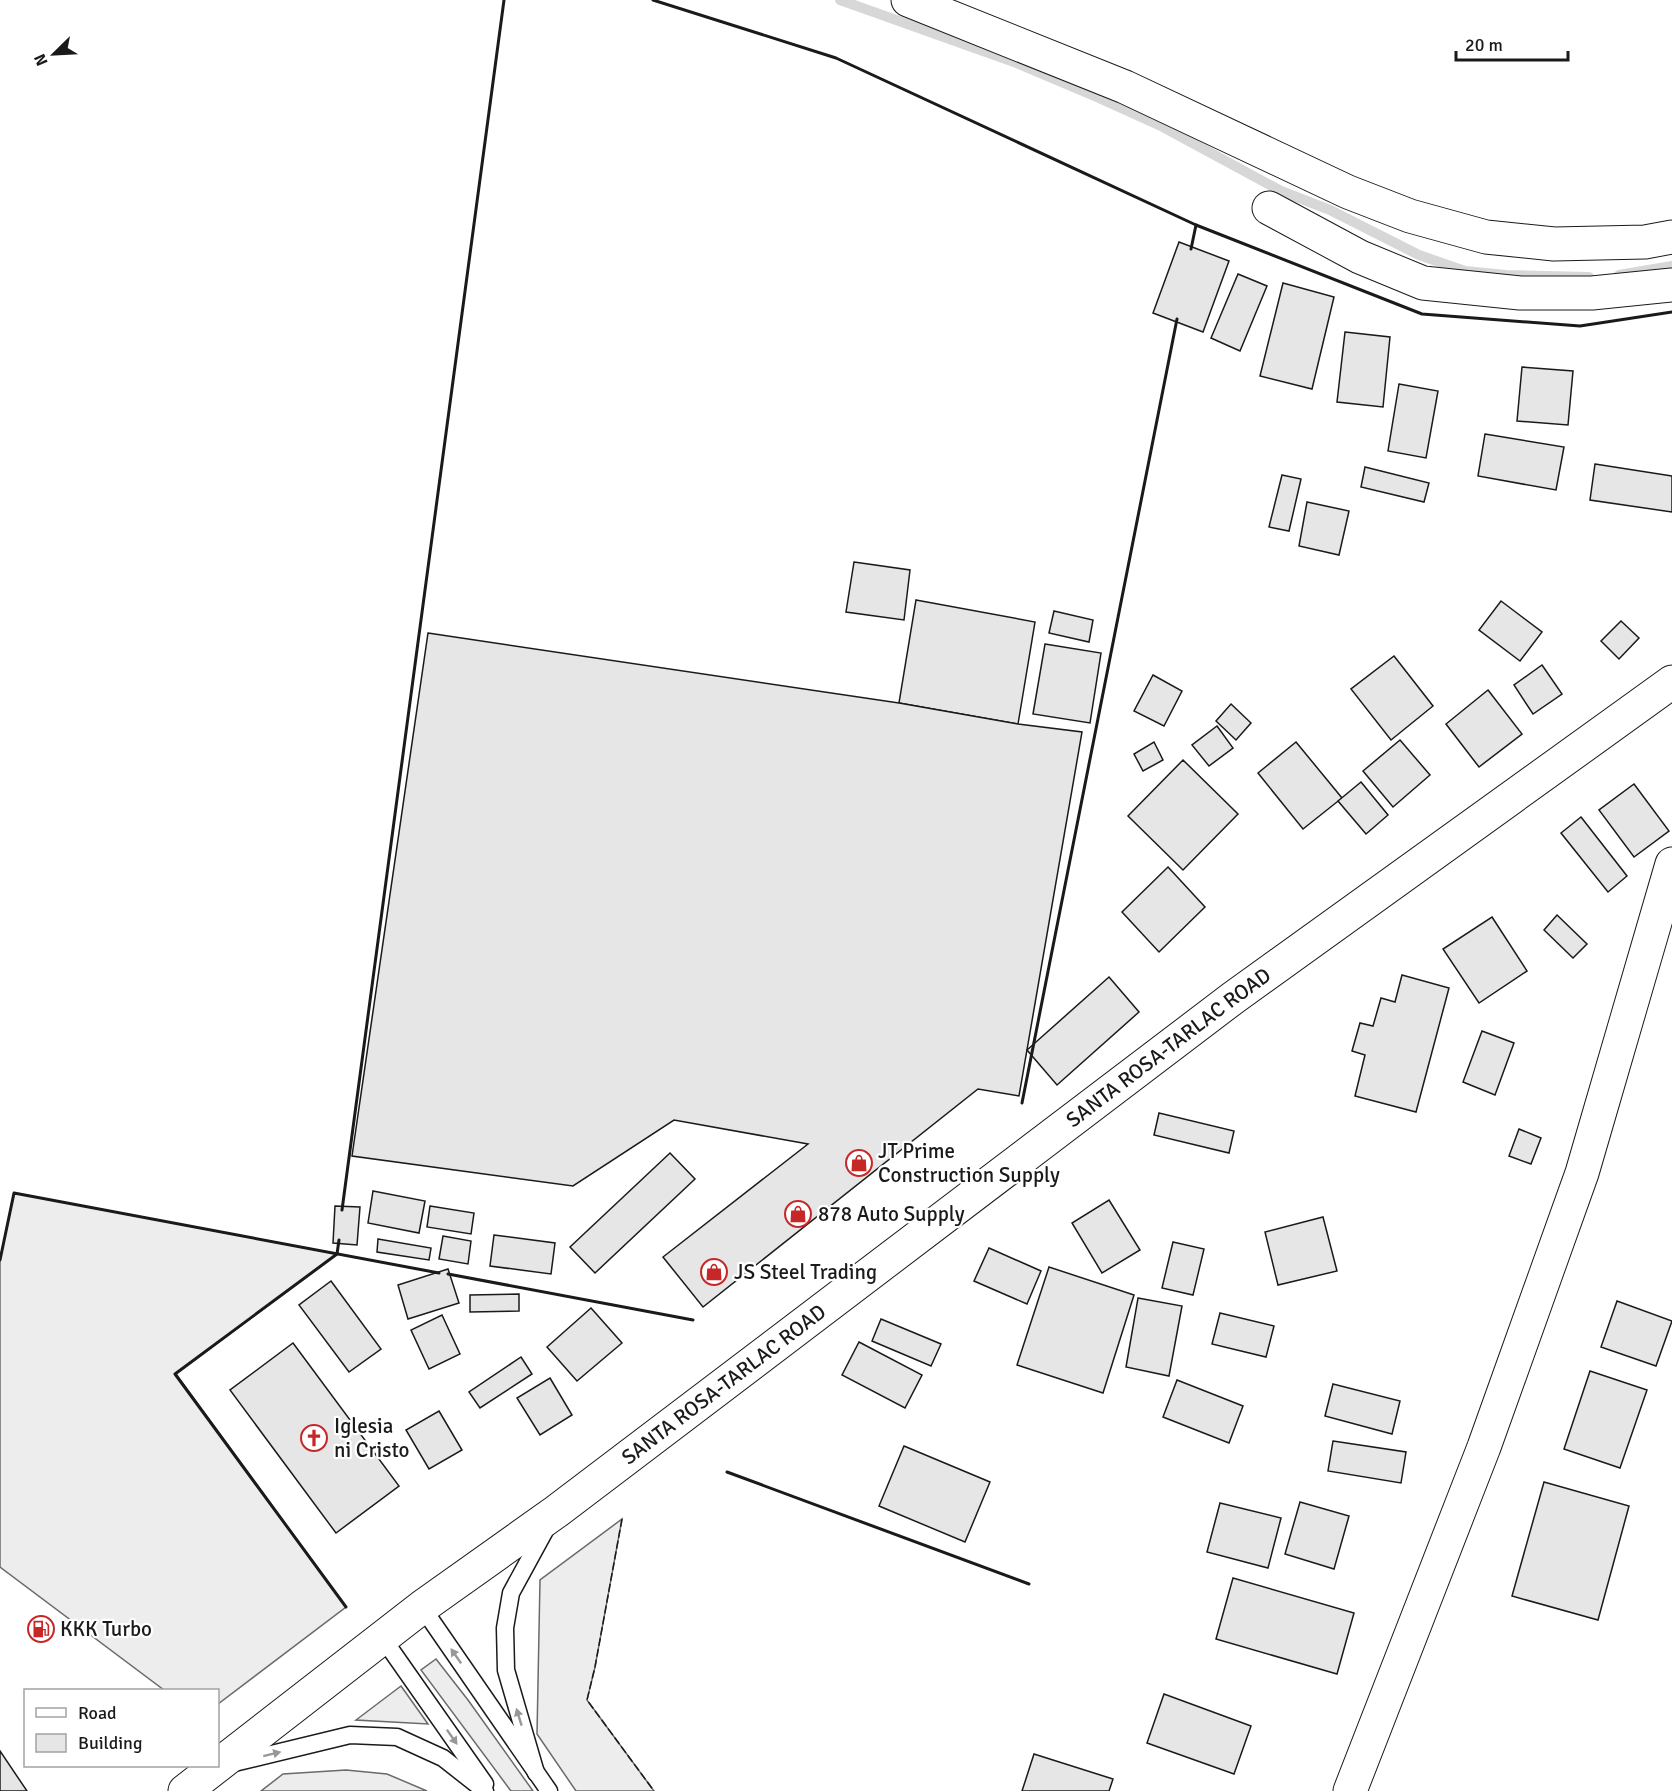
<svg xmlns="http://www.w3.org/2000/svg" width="1672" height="1791" font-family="Signika,sans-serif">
	<rect width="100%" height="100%" fill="#fff"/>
	<g fill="#ededed" stroke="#6a6a6a" stroke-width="1.5">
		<polygon points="14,1193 337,1254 176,1374 346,1607 218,1704 218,1690 164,1690 0,1567 0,1260"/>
		<polygon points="622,1519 595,1667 587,1700 654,1791 576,1791 537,1734 540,1580"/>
		<polygon points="436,1659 468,1700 533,1791 511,1791 421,1670"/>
		<polygon points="401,1686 428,1724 356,1720"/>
		<polygon points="346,1770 387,1774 427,1791 261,1791 283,1774"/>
	</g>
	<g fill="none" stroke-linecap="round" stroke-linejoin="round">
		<g stroke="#d7d7d7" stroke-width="10">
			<polyline points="840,0 1014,62 1099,98 1163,127 1281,191 1330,210 1419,255 1465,271 1506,275 1589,277"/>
			<polyline points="1619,275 1672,266"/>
		</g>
	</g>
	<g fill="#e6e6e6" stroke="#1a1a1a" stroke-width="1.5">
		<polygon points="1179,242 1229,261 1203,332 1153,313"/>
		<polygon points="1238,274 1267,286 1240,351 1211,338"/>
		<polygon points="1283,283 1334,297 1312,389 1260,376"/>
		<polygon points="1345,332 1390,337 1383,407 1337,402"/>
		<polygon points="1522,367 1573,371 1568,425 1517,421"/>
		<polygon points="1399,384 1438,391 1426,458 1388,451"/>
		<polygon points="1485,434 1564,447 1556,490 1478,476"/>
		<polygon points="1595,464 1672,476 1672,512 1590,500"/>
		<polygon points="1365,467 1429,483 1424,502 1361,487"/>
		<polygon points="1282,475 1301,479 1289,531 1269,527"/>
		<polygon points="1307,502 1349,511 1339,555 1299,546"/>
		<polygon points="854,562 910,570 904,620 846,612"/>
		<polygon points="916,600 1035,622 1018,724 899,703"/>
		<polygon points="1501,601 1542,632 1520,661 1479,630"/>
		<polygon points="1054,611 1093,620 1089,642 1049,633"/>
		<polygon points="1621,621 1639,638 1619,659 1601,641"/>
		<polygon points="428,633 899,703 1018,724 1082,732 1019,1096 978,1089 703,1307 663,1257 808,1144 674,1120 573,1186 352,1156"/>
		<polygon points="1045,644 1101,653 1090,723 1033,714"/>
		<polygon points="1394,656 1433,706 1391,740 1351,689"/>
		<polygon points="1542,665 1562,694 1533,714 1514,685"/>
		<polygon points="1153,675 1182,691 1164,726 1134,711"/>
		<polygon points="1488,690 1522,734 1479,767 1446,724"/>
		<polygon points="1231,704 1251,723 1236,740 1216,721"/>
		<polygon points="1217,726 1233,748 1209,766 1192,745"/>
		<polygon points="1400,740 1430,775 1393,807 1363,771"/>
		<polygon points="1154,742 1163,760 1143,771 1134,754"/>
		<polygon points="1296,742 1342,798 1303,829 1258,773"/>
		<polygon points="1183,760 1238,814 1183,870 1128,816"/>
		<polygon points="1361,782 1388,815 1366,834 1338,801"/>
		<polygon points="1634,784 1669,831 1634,857 1599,810"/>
		<polygon points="1581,817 1627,876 1608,892 1561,833"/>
		<polygon points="1168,867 1205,907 1159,952 1122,912"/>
		<polygon points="1557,915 1587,944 1573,958 1544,930"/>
		<polygon points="1492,917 1527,971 1479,1003 1443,949"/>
		<polygon points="1402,975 1449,988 1416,1112 1355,1096 1365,1055 1352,1051 1360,1023 1373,1026 1381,998 1395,1002"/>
		<polygon points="1109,977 1139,1012 1057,1085 1027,1050"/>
		<polygon points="1482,1031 1514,1043 1495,1095 1463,1082"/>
		<polygon points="1159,1113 1234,1131 1229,1153 1154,1135"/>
		<polygon points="1519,1129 1541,1138 1531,1164 1509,1156"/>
		<polygon points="670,1153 695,1179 595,1273 570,1247"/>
		<polygon points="373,1191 425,1201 419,1233 368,1223"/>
		<polygon points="1109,1200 1140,1250 1102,1273 1072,1223"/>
		<polygon points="335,1206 360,1207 357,1245 333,1243"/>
		<polygon points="430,1206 474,1213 471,1234 427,1227"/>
		<polygon points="1323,1217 1337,1271 1278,1285 1265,1232"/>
		<polygon points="494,1235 555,1243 551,1274 490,1266"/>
		<polygon points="443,1236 471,1241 468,1264 439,1259"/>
		<polygon points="378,1239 431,1248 429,1260 377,1252"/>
		<polygon points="1173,1242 1204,1249 1193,1295 1162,1288"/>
		<polygon points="989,1248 1041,1271 1027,1304 974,1281"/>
		<polygon points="1049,1267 1134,1295 1103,1393 1017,1365"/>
		<polygon points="448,1269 459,1303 408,1319 398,1285"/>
		<polygon points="331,1281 381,1349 349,1372 299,1305"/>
		<polygon points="519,1294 519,1311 470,1312 470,1295"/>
		<polygon points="1138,1298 1182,1306 1169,1376 1126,1367"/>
		<polygon points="1617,1301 1672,1321 1656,1366 1601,1347"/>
		<polygon points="591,1308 622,1343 577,1381 547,1347"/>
		<polygon points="1220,1313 1274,1326 1266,1357 1212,1344"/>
		<polygon points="442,1315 460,1354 429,1369 411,1330"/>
		<polygon points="881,1319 941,1344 931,1366 872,1341"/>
		<polygon points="859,1342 922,1375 905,1408 842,1375"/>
		<polygon points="293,1343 399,1486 336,1533 230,1390"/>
		<polygon points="521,1357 532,1374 480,1408 469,1392"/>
		<polygon points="1590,1371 1647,1390 1620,1468 1564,1449"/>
		<polygon points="550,1378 572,1415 540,1435 517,1398"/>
		<polygon points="1177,1380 1243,1406 1229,1443 1163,1417"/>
		<polygon points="1333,1384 1400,1401 1392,1434 1325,1416"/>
		<polygon points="439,1411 462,1450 429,1469 406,1430"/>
		<polygon points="1333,1441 1406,1452 1401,1483 1328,1471"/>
		<polygon points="904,1446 990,1482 965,1542 879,1506"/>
		<polygon points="1544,1482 1629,1506 1598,1620 1512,1596"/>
		<polygon points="1300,1502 1349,1516 1334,1569 1285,1554"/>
		<polygon points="1220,1503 1281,1518 1268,1568 1207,1552"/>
		<polygon points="1233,1578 1354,1613 1337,1674 1216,1639"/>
		<polygon points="1164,1694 1251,1726 1234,1774 1147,1743"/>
		<polygon points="0,1751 27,1791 0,1791"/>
		<polygon points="1034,1754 1113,1779 1109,1791 1022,1791"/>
	</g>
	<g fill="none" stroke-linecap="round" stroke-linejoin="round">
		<defs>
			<g id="lane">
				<polyline points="422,1607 549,1791"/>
				<polyline points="382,1637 485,1784"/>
				<polyline points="234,1763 350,1735 397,1737 443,1758 485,1791"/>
				<polyline points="536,1773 506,1670 505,1628 511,1593 547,1527"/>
			</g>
			<g id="street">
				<polyline points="1269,208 1360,257 1423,283 1520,293 1592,293 1672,285"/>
				<polyline points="1350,1791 1484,1447 1582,1173 1672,864"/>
			</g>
			<polyline id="secondary" points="908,0 1125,87 1348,192 1410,216 1486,237 1554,244 1645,242 1672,237"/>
			<g id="highway">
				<path id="s1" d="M185 1791 422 1607 557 1511 1233 998 1672 682"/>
			</g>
		</defs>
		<use href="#lane" stroke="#1a1a1a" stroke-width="19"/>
		<use href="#street" stroke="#1a1a1a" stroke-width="35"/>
		<use href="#secondary" stroke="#1a1a1a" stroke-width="35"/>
		<use href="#highway" stroke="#1a1a1a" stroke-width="35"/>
		<use href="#lane" stroke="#fff" stroke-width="16"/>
		<use href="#street" stroke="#fff" stroke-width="33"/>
		<use href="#secondary" stroke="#fff" stroke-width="33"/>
		<use href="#highway" stroke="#fff" stroke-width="33"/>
		<polyline stroke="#1a1a1a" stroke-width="1.5" stroke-dasharray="8 3" stroke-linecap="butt" points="622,1519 595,1667 587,1700 654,1791"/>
		<g stroke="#1a1a1a" stroke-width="3">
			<polyline points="653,0 836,58 1196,225 1422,314 1580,326 1672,312"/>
			<polyline points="1191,249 1196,225"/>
			<polyline points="1022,1103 1177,319"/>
			<polyline points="342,1210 504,0"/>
			<polyline points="339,1240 337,1254 175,1374 346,1607"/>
			<polyline points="0,1260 14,1193 439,1273"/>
			<polyline points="448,1274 693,1320"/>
			<polyline points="727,1472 1029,1584"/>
		</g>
	</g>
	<defs><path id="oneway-solid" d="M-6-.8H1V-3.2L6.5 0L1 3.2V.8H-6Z" transform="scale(1.5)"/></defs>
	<g fill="#989898">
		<use href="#oneway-solid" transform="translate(456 1656) rotate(-125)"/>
		<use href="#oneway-solid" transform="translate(519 1717) rotate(-107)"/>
		<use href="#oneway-solid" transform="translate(452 1737) rotate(55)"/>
		<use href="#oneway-solid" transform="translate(272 1754) rotate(-14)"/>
	</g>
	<defs>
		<symbol id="shop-ring" viewBox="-11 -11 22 22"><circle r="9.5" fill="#fff" stroke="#c62828" stroke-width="1.5"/><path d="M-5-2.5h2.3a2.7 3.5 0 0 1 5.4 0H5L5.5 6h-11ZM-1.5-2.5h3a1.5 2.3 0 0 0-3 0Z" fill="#c62828"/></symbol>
		<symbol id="church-ring" viewBox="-11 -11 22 22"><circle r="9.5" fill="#fff" stroke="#c62828" stroke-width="1.5"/><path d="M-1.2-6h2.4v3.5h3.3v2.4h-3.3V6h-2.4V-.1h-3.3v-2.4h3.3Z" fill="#c62828"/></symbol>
		<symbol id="fuel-ring" viewBox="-11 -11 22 22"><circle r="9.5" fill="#fff" stroke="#c62828" stroke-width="1.5"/><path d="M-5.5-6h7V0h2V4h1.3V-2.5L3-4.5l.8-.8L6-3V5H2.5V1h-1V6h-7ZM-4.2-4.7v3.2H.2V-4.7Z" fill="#c62828"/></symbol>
	</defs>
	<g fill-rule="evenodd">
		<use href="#shop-ring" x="844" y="1148" width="30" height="30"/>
		<use href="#shop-ring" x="783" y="1199" width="30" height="30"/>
		<use href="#shop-ring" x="699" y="1257" width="30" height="30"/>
		<use href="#church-ring" x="299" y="1423" width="30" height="30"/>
		<use href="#fuel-ring" x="26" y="1614" width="30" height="30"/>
	</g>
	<g text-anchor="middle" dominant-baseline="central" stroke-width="4.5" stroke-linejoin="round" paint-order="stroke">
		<g font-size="21" fill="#1a1a1a" stroke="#fff">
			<text stroke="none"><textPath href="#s1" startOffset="1233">SANTA ROSA-TARLAC ROAD</textPath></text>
			<text stroke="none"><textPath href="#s1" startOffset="675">SANTA ROSA-TARLAC ROAD</textPath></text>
		</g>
		<g font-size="21" fill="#1a1a1a" stroke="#fff" text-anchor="start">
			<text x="878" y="1151">JT Prime<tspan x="878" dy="24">Construction Supply</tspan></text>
			<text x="818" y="1214">878 Auto Supply</text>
			<text x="734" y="1272">JS Steel Trading</text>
			<text x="334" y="1426">Iglesia<tspan x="334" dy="24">ni Cristo</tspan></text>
			<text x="60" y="1629">KKK Turbo</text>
		</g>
	</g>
	<rect x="24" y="1689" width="195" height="78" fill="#ffffff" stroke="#a3a3a3" stroke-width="1.5"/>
	<rect x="36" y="1708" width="30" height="9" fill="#ffffff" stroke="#a3a3a3" stroke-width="1.5"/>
	<text x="78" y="1719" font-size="18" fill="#1a1a1a">Road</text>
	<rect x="36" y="1734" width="30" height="18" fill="#e6e6e6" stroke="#a3a3a3" stroke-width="1.5"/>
	<text x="78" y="1749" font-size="18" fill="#1a1a1a">Building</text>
	<g transform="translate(54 54) rotate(246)" stroke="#ffffff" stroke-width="4.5" paint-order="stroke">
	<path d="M0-4.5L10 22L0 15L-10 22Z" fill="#1a1a1a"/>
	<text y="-9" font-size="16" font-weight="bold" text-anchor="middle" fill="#1a1a1a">N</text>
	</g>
	<path d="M1456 51v9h112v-9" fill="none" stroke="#1a1a1a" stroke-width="3"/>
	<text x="1465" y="51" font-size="18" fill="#1a1a1a" stroke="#ffffff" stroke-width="4.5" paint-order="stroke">20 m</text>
</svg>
